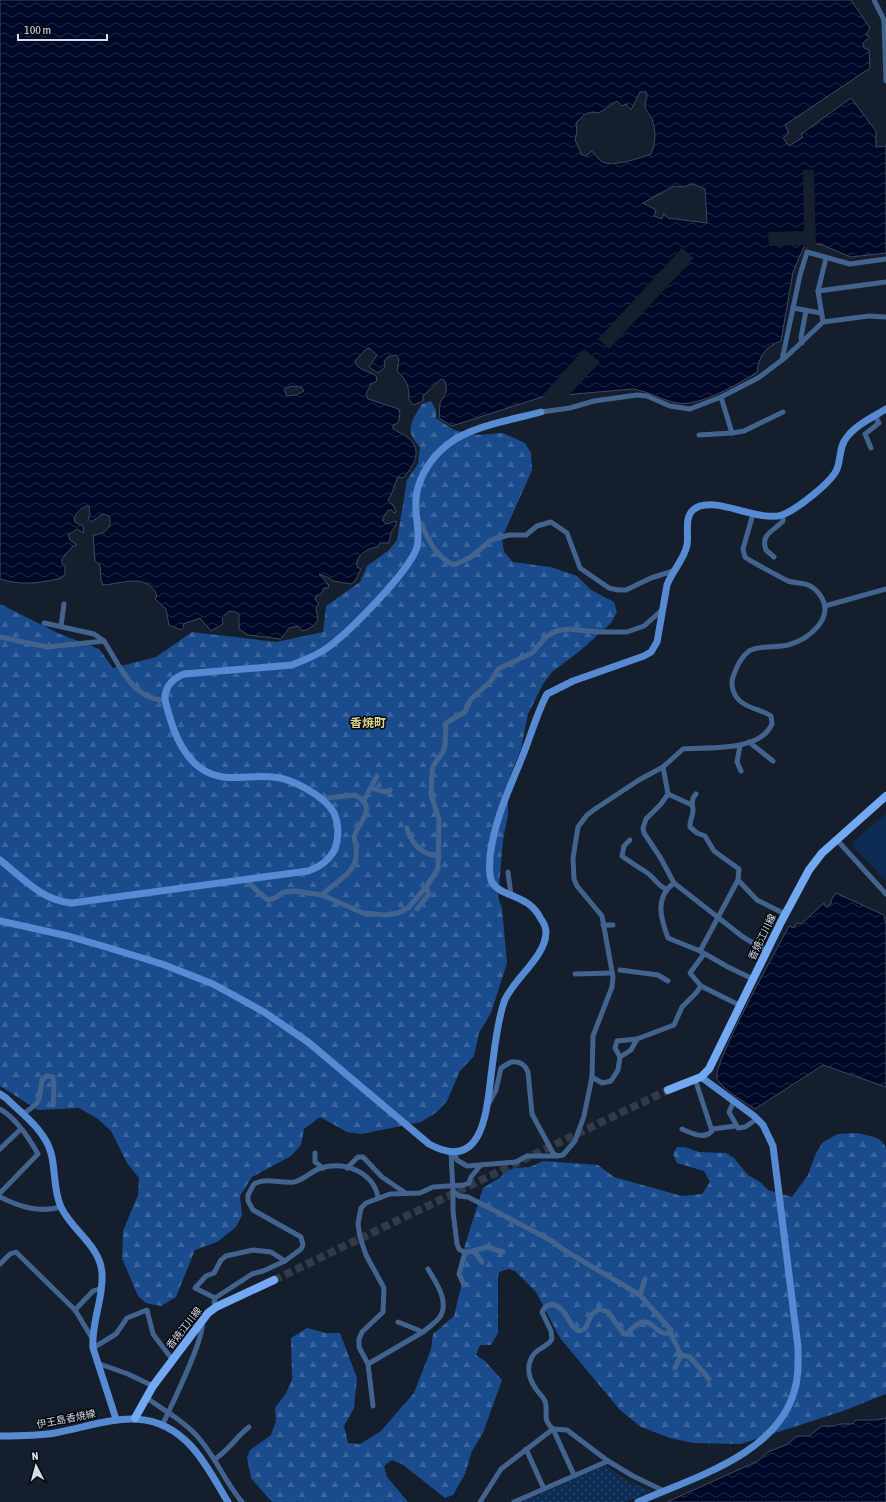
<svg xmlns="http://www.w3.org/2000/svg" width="886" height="1502" font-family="'Asap Condensed','Noto Sans JP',sans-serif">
	<defs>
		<pattern id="forest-firs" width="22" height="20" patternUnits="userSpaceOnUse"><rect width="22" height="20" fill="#1a4c8d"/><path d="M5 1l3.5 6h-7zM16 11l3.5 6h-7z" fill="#3a659d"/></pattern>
		<pattern id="park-dots" width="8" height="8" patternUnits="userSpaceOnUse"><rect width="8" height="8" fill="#0e2c53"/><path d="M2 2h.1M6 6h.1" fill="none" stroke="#304a6c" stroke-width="1.8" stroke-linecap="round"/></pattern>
		<pattern id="water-waves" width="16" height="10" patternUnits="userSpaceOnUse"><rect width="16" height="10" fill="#000828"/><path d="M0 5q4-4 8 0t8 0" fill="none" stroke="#242b47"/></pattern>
	</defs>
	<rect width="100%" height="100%" fill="#141e2c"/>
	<g fill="url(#forest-firs)">
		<path d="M431 401 436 410V418L454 430 476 435 503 433 525 443 531 453 532 470 502 538 504 552 513 562 551 567 577 576 591 590 614 602 617 612 611 623 580 651 552 672 543 684 528 714 521 749 510 776 508 796V815L503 840 500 875 498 897 502 908 507 963 491 1013 479 1033 474 1056 460 1071 447 1101 437 1112 421 1122 361 1134 347 1132 320 1117 304 1129 301 1145 291 1156 252 1177 240 1196 242 1215 236 1227 217 1242 195 1250 176 1297 161 1306 146 1303 138 1296 122 1258 123 1231 138 1195 139 1178 127 1163 111 1131 98 1119 79 1108 38 1110 0 1086V604L60 634 99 649 113 668 156 657 192 632 276 642 323 632 326 606 360 582 367 566 389 550 397 540 407 480 418 464 420 447C404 431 411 422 422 404Z"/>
		<path d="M857 1133C869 1136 881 1136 886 1148V1394L843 1411 741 1444 693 1443 670 1438 641 1427 620 1410 560 1338 536 1292 515 1271 509 1269 499 1272 498 1277V1333L491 1345H480L476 1355 485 1361 502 1380 483 1433 472 1451 465 1474 453 1495 445 1498 402 1464 392 1460 384 1466 387 1477 408 1502H272L251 1478 247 1457 250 1450 271 1435 276 1421 275 1408 286 1393 292 1380 291 1338 307 1328 326 1333H340L357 1378 354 1408 344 1426 348 1443 360 1444 381 1431 414 1393 431 1349 433 1334 454 1316 463 1278 459 1264 483 1188 501 1177 504 1172 514 1168 530 1167 543 1161 598 1165 614 1177 682 1196 702 1194 710 1182 704 1171 677 1163 673 1154 677 1147H685L699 1152 726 1153 734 1158 748 1175 760 1182 768 1190 792 1197 808 1175 816 1153 823 1142 838 1134Z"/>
	</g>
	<polygon fill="url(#park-dots)" points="606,1465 623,1478 651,1491 626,1502 522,1502"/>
	<polygon fill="#0e2c53" points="886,814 886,880 852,846 855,840"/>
	<g fill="url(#water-waves)" stroke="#404861" fill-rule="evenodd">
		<path d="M0 0H851L870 28 866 35 870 37 863 43 864 48 869 50 870 68 785 125 789 133 783 138 789 146 803 137 801 134 851 98 876 131V147L886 146V253L851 257 822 245 806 242 793 272 781 341C766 346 758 357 757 373 737 384 700 407 677 403 661 400 649 391 632 389L542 397 452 426 439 418 440 403C445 393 448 395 445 381L441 379 423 396V401L414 405 409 400C409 386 407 380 397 371L399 359 396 355 388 357 384 361 385 367 378 373 369 367 377 355 369 348 365 350 355 361C357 371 370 370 377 377L376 382 371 384 366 394 368 399 399 409 400 414 398 423 393 425V429C398 432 403 434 407 437 424 449 414 466 403 478L398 477C394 485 393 493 388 500L394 506 396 512 394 513 392 510H388L382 520 386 524 396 521V525L391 532 389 543H380L378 547C367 548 355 556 357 567L361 569 355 581 351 584 333 581 329 578 319 574 329 585 328 588H324L321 594 316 596 315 599 319 604 316 608 318 620C314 626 310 629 302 631L298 626 289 628 281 639 248 635 239 629V614L233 611 228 612 222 619 223 624 211 631 200 618 183 624 184 627 181 630 169 625 166 609 155 599 157 595C146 572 122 584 103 585L101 580 100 565 95 561 93 535C105 534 113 528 109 516L103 514 91 522 88 518 90 515 89 506C82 506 77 512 74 518L75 522 83 526 84 533 77 529 68 535 70 540 77 545 72 547 62 559V564L65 566V574L62 578C40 583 22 586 0 579ZM640 92H646L647 96C647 98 645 102 645 105 645 111 650 114 652 119 656 130 656 144 651 154 641 158 610 168 601 161 597 158 595 154 592 151L586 156 582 155 575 140 577 132 576 123 585 114 592 112 599 113 617 101 622 106 626 104 631 110ZM693 184 705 189 707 223 668 218 664 213 662 219 654 216 656 210 643 203 674 186 683 187ZM291 386 301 387 304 391 296 395 287 396 284 389Z"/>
		<path d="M836 893 884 915 886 924V1087L823 1065 755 1109C745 1102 721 1089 717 1078 713 1062 778 947 789 926L794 928 797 923 801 924 824 903 826 907 831 904V900Z"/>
		<polygon points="886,1418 886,1502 667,1502 758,1461 768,1452 788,1444 797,1436 809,1436 822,1426 835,1426 839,1424 852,1424 856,1420 877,1420"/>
	</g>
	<g fill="#141e2c">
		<polygon points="803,170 814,170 816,245 807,244 805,248 804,245 769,246 768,232 804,231"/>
		<polygon points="682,248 694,258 609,349 598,339"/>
		<polygon points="584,349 600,362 567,397 547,399 542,396"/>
	</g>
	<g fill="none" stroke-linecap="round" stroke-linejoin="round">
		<polyline stroke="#313a48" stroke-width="8" stroke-dasharray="8 4" stroke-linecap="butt" points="274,1280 668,1090"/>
		<g stroke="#43638f" stroke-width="5">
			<polyline points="874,0 884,20 886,81"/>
			<polyline points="818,291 886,282"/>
			<polyline points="793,308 821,313"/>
			<polyline points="823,322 818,291 826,258"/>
			<polyline points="802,343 801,337 806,311"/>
			<polyline points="782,360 800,275 807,252 850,264 886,259"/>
			<polyline points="721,397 732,433 744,431 783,412"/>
			<polyline points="541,412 570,408 594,401 637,395 647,396 670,406 690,409 721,397 758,378 786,357 823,322 869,316 886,317"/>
			<polyline points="699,435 732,433"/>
			<polyline points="871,448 865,434 879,423 875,416"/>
			<path d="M417 517C427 535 434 557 454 565L471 557 491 540 509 535H526L537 526 551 522 567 533 580 568 609 588 618 590H626L651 578 673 571"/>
			<path d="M774 557 766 550C760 534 774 531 783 521V514"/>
			<polyline points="825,606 886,589"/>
			<polyline points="44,623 94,634 104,641"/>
			<polyline points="61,626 64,604"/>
			<path d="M0 637 47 647 104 641C119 664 132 700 165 700"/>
			<polyline points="749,742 773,761"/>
			<polyline points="740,746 737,762 741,771"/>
			<polyline points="663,767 668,794 661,804 646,819 643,828 644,833 660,857 674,883 743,937 767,951"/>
			<polyline points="371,788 386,792 390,790"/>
			<path d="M668 794 692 805C696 813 689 819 690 827L697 833 705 836 714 851 739 869 738 880"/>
			<path d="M321 800 327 798 355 795C380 808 357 823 354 837 364 871 343 875 322 895"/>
			<polyline points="363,802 377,776"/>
			<polyline points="692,805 693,798 696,794"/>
			<path d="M407 828C411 844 422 855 439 856"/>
			<path d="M630 840 624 846 622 856C630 862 638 867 646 872 654 877 657 885 666 889"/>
			<polyline points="837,840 886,894"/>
			<polyline points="508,872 511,895"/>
			<polyline points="247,880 257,891 268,900 275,898 284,892 295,891 322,895 363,913 385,915 398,913 408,908 426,887 438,869 439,819 431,795 432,772 433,766 443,752 445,745 446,723 465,712 471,699 491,681 498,669 532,653 546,637 556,631 568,629 599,632 627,632 644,626 662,610"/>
			<path d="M674 883C654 898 661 919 668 938L700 951 728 967 753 979"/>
			<polyline points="417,909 429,894 426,887"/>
			<polyline points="603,925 613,925"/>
			<polyline points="700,951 738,880 757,900 785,914"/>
			<polyline points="620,970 658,975 668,981"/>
			<polyline points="575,974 612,973"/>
			<polyline points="701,986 690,973 704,954"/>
			<polyline points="620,1057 615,1048 617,1041 637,1039"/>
			<polyline points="592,1077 602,1083 611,1081 618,1070 620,1057 631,1050 637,1039 674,1025 682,1007 696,993 701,986 739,1005"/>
			<polyline points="734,1101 729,1112 738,1128 745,1127 757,1119"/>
			<path d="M489 1103 496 1090 501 1068 511 1062C519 1061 525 1064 528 1072L532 1114 553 1153 557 1156 563 1155 575 1141 584 1116 592 1077 593 1036 612 987 613 977 602 916 577 886 574 879 573 858 578 827 587 815 595 809 639 780 663 767 683 749C708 747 760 752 772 724L771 716C761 709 749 709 740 701 734 696 730 685 733 677 736 668 741 657 749 651 760 645 776 648 788 645 809 639 836 618 820 595 810 581 802 585 788 581 784 579 748 560 745 557L743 549 753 514"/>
			<path d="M0 1109C17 1119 29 1138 38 1154L0 1193"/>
			<path d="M23 1114C43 1100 38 1103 42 1080L47 1076 53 1077 54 1088 53 1105"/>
			<path d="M682 1129C691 1133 704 1140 712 1131L695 1079"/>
			<polyline points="712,1129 736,1126"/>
			<polyline points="0,1149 21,1129"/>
			<polyline points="454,1152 457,1160 467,1166 516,1162 527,1156 557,1156"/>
			<polyline points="315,1153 315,1162 323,1168"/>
			<path d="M451 1153 453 1191 459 1196 468 1197 497 1212 552 1241 564 1250 640 1295 671 1330 669 1333C652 1337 652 1305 627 1334H624L608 1312 599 1309 592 1314 585 1329 579 1331C567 1326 569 1309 552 1304L545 1307 542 1312 551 1331 552 1339C547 1348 536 1348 532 1357 526 1367 529 1379 536 1389 538 1393 543 1396 545 1401 549 1414 541 1418 553 1429L501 1469 480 1502"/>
			<polyline points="347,1168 358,1157 363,1157 382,1177 404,1192"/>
			<polyline points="453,1191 453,1211 457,1244 459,1249 465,1253 459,1274 464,1285"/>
			<path d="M0 1197C20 1207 39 1213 61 1207"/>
			<polyline points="474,1252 482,1262"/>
			<polyline points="465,1253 487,1247 503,1252"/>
			<polyline points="0,1264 10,1254 16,1252 75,1310 92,1338"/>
			<polyline points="640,1295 645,1279"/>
			<polyline points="215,1298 195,1288 206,1276 214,1273 221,1260 226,1256 253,1250 271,1252 285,1261"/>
			<path d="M216 1307 214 1303 215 1298 252 1274 263 1271 285 1261 301 1249 303 1245 301 1237 253 1210 248 1201V1195L254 1184C267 1177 280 1184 294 1182 304 1180 311 1171 321 1168 345 1161 373 1172 378 1197"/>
			<polyline points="75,1310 93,1291 102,1288"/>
			<path d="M423 1332C428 1328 435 1323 439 1318 451 1303 435 1281 428 1269"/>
			<polyline points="670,1332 681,1355"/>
			<polyline points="93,1348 116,1334 127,1318 147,1310 153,1334 172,1359"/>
			<polyline points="681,1355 690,1357 709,1379"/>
			<polyline points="97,1363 128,1374 153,1386"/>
			<polyline points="368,1364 423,1332 398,1322"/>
			<polyline points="675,1368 681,1355"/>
			<path d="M147 1398C163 1410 183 1420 196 1435 215 1455 224 1481 242 1502"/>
			<polyline points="373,1406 368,1364 359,1347 359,1339 362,1332 383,1312 384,1288 366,1255 360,1237 358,1224 361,1208 366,1203 390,1194 420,1193 433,1187 464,1185 469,1183 471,1177 480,1166"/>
			<path d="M162 1426C170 1408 206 1337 202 1321"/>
			<polyline points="553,1429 567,1430 608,1461 633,1476 664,1491"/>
			<polyline points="553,1429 574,1475"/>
			<polyline points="526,1449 544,1489"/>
			<path d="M215 1459C229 1450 236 1437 249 1427"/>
			<polyline points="514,1502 608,1461"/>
		</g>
		<g stroke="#568ad2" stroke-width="7">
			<path d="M0 860C23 878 42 901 72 903L308 871C320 867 329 861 335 849 339 838 339 824 334 813 325 796 291 778 273 777 247 774 223 785 199 767 180 752 172 727 166 704 162 690 171 679 184 674L292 665C304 660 316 656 327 648 348 633 410 571 417 547 420 534 416 521 416 508 414 484 428 460 447 445 470 426 512 420 541 412"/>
			<path d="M0 921 68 936 106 947 162 964 213 984 264 1012 308 1042 429 1144C486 1175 487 1104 492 1068 495 1046 497 1023 504 1002 512 980 545 958 546 933 546 928 544 923 541 919 528 893 501 898 492 882 488 875 490 864 490 856 495 818 509 790 523 755 531 735 537 713 547 694L573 681 644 656 651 652 657 642 667 585C672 571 684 560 687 545 689 534 684 518 693 510 711 493 758 523 782 515 796 510 832 482 837 469 841 459 839 446 847 437 856 425 873 417 886 409"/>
			<path d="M0 1094 6 1098C22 1114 45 1130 51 1153 56 1171 53 1190 61 1207 72 1231 100 1245 102 1273 104 1298 91 1322 93 1348L116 1419"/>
			<path d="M0 1436C18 1436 37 1436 55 1433 104 1424 149 1401 191 1446 206 1462 217 1484 228 1502"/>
			<path d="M638 1502C692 1478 776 1455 794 1392 799 1377 798 1362 798 1347L773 1146 763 1125 754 1116 701 1077"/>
		</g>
		<g stroke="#73a9f3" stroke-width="8">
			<polyline points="668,1090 701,1077 709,1069 781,922 809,870 822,853 886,796"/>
			<polyline points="135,1418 153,1386 208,1313 216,1307 274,1280"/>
		</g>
	</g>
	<g text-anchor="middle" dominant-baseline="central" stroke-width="3" stroke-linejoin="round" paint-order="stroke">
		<g font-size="10" fill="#d5dce6" stroke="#05080e">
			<text transform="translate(762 937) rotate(-64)">香焼江川線</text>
			<text transform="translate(184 1328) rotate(-52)">香焼江川線</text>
			<text transform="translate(66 1419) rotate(-11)">伊王島香焼線</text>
		</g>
		<g font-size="12" font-weight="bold" fill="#d8d586" stroke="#05080e">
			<text x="368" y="723">香焼町</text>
		</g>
	</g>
	<g transform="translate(36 1466) rotate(354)" stroke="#05080e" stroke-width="3" paint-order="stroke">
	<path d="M0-3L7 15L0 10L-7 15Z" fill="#d5dce6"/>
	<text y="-6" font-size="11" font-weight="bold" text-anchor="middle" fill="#d5dce6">N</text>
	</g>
	<path d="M18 34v6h89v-6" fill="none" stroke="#d5dce6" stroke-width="2"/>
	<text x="24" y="34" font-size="12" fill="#d5dce6" stroke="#05080e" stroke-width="3" paint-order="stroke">100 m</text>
</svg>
